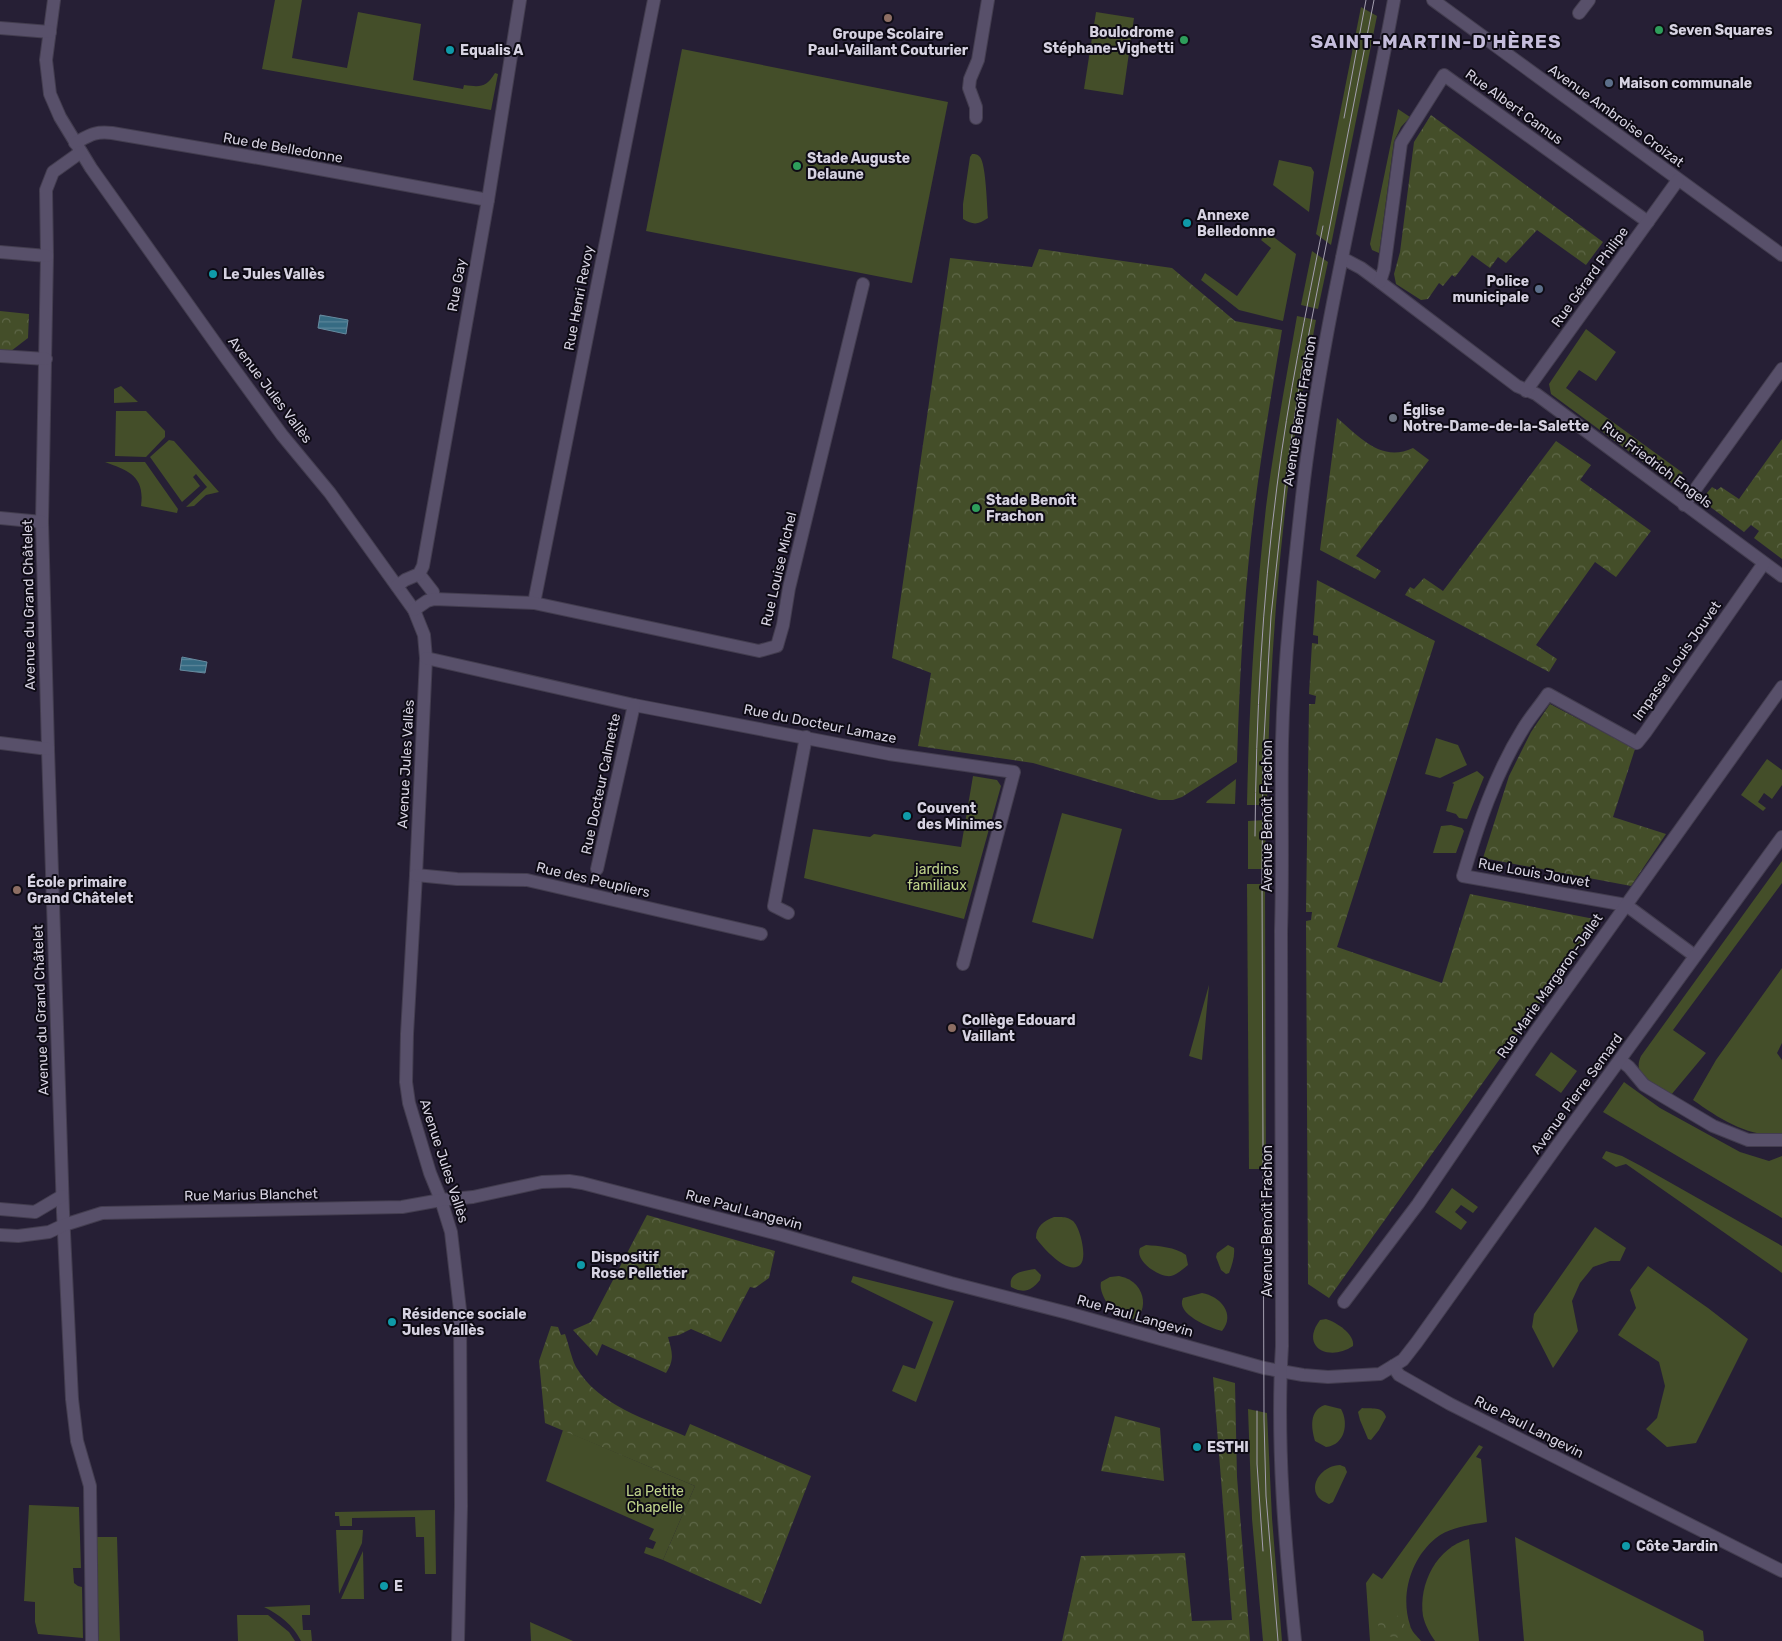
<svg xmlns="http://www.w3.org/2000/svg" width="1782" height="1641" font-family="Rubik,sans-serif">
	<defs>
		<pattern id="park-crowns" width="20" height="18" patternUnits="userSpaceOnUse" patternTransform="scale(1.25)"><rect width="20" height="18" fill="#444e29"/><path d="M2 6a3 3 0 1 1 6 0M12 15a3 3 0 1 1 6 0" fill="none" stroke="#5e6748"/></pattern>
		<pattern id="water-rules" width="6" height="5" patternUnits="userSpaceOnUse" patternTransform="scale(1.25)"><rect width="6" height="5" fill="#366b83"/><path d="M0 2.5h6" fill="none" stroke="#5c869a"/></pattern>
	</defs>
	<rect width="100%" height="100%" fill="#261f35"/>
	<g fill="#444e29">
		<path d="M275 0H302L292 58 347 68 358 12 421 24 413 80 463 89 464 85C480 87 486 88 495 73L498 74 491 110 262 69Z"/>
		<polygon points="1361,7 1377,16 1331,245 1316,234"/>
		<polygon points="1096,12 1134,18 1123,95 1084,89"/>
		<polygon points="682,49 948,102 912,283 646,231"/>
		<polygon points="1398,109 1410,117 1401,127 1394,141 1379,253 1372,250 1370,244"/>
		<path d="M972 154C976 154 977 154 980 157 986 164 987 207 988 218 978 225 973 225 963 219V204L970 157Z"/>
		<polygon points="1279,160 1311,167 1314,172 1309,212 1273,185"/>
		<polygon points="1267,232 1296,254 1283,321 1239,310 1201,280 1205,273 1237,296 1271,248 1261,240"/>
		<polygon points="1312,251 1328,262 1318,309 1301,305"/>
		<path d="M1297 316 1316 320C1309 358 1301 397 1295 435 1277 557 1269 681 1267 805H1247C1249 705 1255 606 1266 507 1274 443 1286 379 1297 316Z"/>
		<polygon points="1586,329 1616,352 1596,381 1579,370 1566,388 1683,473 1673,484 1551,394 1549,384"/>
		<polygon points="121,386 138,402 114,403 114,389"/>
		<polygon points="116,411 146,411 165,431 165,437 146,457 115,456"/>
		<polygon points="169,440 174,441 219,492 206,495 194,506 186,507 207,487 196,474 193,477 200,486 182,502 150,457"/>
		<path d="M105 462H145L178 509 177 513 141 506C145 476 129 471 105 462Z"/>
		<polygon points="1436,738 1458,745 1467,765 1440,778 1425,774"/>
		<polygon points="1767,759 1782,770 1782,785 1772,799 1764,793 1758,802 1766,808 1763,811 1741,795"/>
		<polygon points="1477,771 1484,777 1467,819 1459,818 1456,814 1446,811 1454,784 1452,783"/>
		<polygon points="973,776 997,780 1001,786 964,919 804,878 813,829 870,837 874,834 961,847"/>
		<polygon points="1236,779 1235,804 1206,803 1207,801"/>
		<polygon points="1062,813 1122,829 1093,939 1032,922"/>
		<polygon points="1265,820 1266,869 1248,869 1248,821"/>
		<polygon points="1451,825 1462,828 1464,831 1456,853 1433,853 1441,826"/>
		<path d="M1782 861V883L1673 1030 1706 1053 1671 1095C1655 1086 1631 1077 1641 1056Z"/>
		<polygon points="1247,884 1265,884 1266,1169 1249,1169"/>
		<path d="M1782 968V1043L1777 1053 1782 1060V1135C1747 1137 1720 1119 1693 1100L1716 1060Z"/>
		<polygon points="1209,985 1202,1060 1189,1056"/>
		<polygon points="1551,1052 1577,1071 1561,1093 1535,1075"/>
		<polygon points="1624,1082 1660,1108 1740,1152 1769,1161 1782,1156 1782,1218 1603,1112"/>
		<polygon points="1606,1151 1622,1156 1641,1166 1782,1246 1782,1273 1626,1164 1616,1167 1602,1158"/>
		<polygon points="1452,1188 1478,1207 1473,1213 1461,1205 1455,1212 1467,1222 1461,1230 1435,1212"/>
		<path d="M1054 1217C1061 1217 1067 1216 1073 1221 1080 1227 1088 1258 1080 1265 1068 1276 1042 1247 1036 1238 1036 1226 1044 1221 1054 1217Z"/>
		<polygon points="1595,1227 1626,1248 1620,1261 1610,1261 1593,1267 1580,1283 1572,1301 1578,1331 1553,1368 1532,1327 1534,1314"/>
		<path d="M1146 1245C1159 1246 1175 1247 1186 1255L1188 1265C1183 1269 1178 1274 1171 1276 1159 1278 1134 1260 1140 1248Z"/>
		<path d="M1228 1245 1234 1248C1235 1256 1232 1265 1229 1273L1226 1274 1221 1270 1216 1257 1217 1253Z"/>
		<polygon points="1648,1266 1708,1308 1748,1339 1696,1443 1667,1447 1646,1429 1657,1418 1665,1386 1659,1362 1618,1335 1636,1308 1630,1290"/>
		<path d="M1035 1269 1041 1275 1040 1280C1031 1291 1024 1294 1011 1287 1008 1272 1024 1271 1035 1269Z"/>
		<polygon points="853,1276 954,1301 916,1402 892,1391 903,1365 915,1369 933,1322 851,1282"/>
		<path d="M1119 1276C1160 1284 1143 1345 1110 1307 1105 1301 1099 1290 1101 1282L1110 1277Z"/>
		<path d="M1202 1293C1220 1296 1236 1314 1222 1331 1210 1328 1175 1314 1183 1298Z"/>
		<path d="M1326 1319C1336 1322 1355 1334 1353 1346 1330 1362 1299 1348 1320 1320Z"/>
		<path d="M1325 1405 1341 1409C1349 1423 1345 1445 1326 1447L1315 1441C1311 1428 1309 1410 1325 1405Z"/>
		<path d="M1362 1408C1371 1409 1383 1406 1386 1417L1379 1430 1371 1440 1368 1439 1360 1420 1358 1412Z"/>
		<polygon points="1248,1409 1267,1413 1272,1518 1282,1641 1263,1641 1252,1519"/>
		<polygon points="563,1430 695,1486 663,1560 644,1553 646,1547 653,1549 656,1542 649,1539 654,1529 546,1481"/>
		<path d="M1479 1445 1483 1447 1476 1457 1481 1459 1487 1522C1470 1525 1450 1527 1436 1538 1411 1558 1400 1595 1410 1625 1411 1631 1417 1636 1421 1641H1370L1366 1583 1373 1573 1382 1579Z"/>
		<path d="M1340 1465 1345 1467 1347 1472 1333 1502 1329 1504C1303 1495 1317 1466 1340 1465Z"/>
		<polygon points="29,1505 79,1507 81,1568 73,1568 74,1583 78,1586 82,1587 83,1638 38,1634 35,1622 35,1602 24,1601"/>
		<polygon points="435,1510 436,1574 425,1574 424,1537 416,1537 415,1517 352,1518 352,1526 340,1526 339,1516 335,1516 335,1512"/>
		<polygon points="336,1530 363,1530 362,1543 339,1594"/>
		<polygon points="96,1537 117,1537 120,1641 99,1641"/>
		<polygon points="1515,1537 1703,1631 1704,1641 1524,1641"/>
		<path d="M1469 1539 1479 1641H1435C1430 1634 1425 1625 1423 1616 1418 1584 1437 1547 1469 1539Z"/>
		<polygon points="363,1551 364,1599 341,1599"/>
		<path d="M310 1605V1615H302L303 1630H311L312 1641H301C293 1625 280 1615 264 1607Z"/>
		<polygon points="237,1615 268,1615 289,1632 295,1641 238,1641"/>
		<polygon points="530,1622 573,1641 531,1641"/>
	</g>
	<g fill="url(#park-crowns)">
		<polygon points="1431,115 1603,242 1586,265 1537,230 1506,263 1498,257 1490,268 1472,255 1455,277 1452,275 1443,286 1439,283 1428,299 1421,300 1396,284 1394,274 1400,252 1414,142"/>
		<path d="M1039 249 1172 268 1235 321 1282 330C1269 409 1255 488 1248 568 1242 632 1239 697 1237 762L1182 797 1173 800H1159L1033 763 918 746 931 673 892 658 950 258 1032 267Z"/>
		<polygon points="0,311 29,314 28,338 11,351 0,350"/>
		<path d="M1337 418C1360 437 1381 463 1413 448L1429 460 1356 556 1381 571 1375 579 1320 550Z"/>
		<polygon points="1782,439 1782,559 1754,538 1759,531 1751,525 1744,532 1701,500 1712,487 1717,490 1721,487 1739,499"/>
		<polygon points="1556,441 1591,465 1580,480 1651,531 1616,577 1595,562 1536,645 1557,659 1549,672 1405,595 1410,587 1414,589 1424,578 1443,591"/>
		<polygon points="1317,580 1435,641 1337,947 1442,983 1470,894 1599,920 1329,1298 1308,1284 1306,921 1311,920 1312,912 1306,912 1309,704 1315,704 1316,696 1309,694 1312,643 1318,644 1318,636 1313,635"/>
		<polygon points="1550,704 1635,749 1613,817 1666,834 1631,886 1483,858 1509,776 1531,732"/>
		<path d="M647 1215 775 1251 769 1278 755 1288 750 1287 721 1342 691 1329 679 1335 668 1337C672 1352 675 1359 666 1373L602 1344 597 1356 573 1330 591 1322Z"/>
		<path d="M551 1326 558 1327 561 1335 565 1334C569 1345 571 1357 576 1367 599 1406 646 1419 685 1436L690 1424 811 1476 761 1604 663 1560 695 1486 545 1423 539 1361Z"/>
		<polygon points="1213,1377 1235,1383 1237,1477 1250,1641 1062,1641 1081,1556 1185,1553 1192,1621 1232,1620"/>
		<polygon points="1115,1416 1160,1428 1164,1481 1101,1471"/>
		<path d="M1403 1615 1406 1637C1390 1639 1379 1636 1377 1619Z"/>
	</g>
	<g fill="url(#water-rules)" stroke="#668a9f">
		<polygon points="320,315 348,320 346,334 318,328"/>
		<polygon points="182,657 207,662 205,673 180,670"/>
	</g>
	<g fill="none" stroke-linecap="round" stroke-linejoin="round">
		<defs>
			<g id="minor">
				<polyline points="54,0 46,60 50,94 60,117 91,168 226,358 282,435 330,493 414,610 424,635 426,658 416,875 407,1034 406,1082 409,1103 430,1173 441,1200 451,1232 460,1310 461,1506 458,1641"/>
				<polyline points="1433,0 1782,255"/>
				<polyline points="1579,13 1589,0"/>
				<polyline points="0,28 50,32"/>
				<polyline points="976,118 976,107 969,88 970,79 978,60 988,0"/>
				<path d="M75 143C90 135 95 131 112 133L276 161 488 200"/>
				<polyline points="81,152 53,172 46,190 47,256 42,522 48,749 63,1212 72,1399 77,1441 90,1486 92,1641"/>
				<polyline points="0,252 47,256"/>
				<polyline points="1342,258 1361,268 1380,282 1517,386 1536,394 1782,576"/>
				<polyline points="1380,282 1384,269 1401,143 1444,75 1648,222"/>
				<polyline points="0,356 46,359"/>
				<polyline points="1526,391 1678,180"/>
				<polyline points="1684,505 1782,369"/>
				<polyline points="0,518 42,522"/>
				<polyline points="419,574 433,592 434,599"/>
				<polyline points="397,586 405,580 419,574 423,566 488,200 520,0"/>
				<polyline points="534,603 654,0"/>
				<polyline points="414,610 427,601 434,599 534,603 759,651 777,646 783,625 789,588 863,284"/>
				<polyline points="426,658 634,705 889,754 1014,772 963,964"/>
				<polyline points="0,743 48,749"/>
				<polyline points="597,869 634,705"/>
				<polyline points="416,875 457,879 527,880 761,934"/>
				<polyline points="788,913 774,906 806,737"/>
				<path d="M1695 956 1626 905 1463 876C1478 825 1495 774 1523 729 1530 717 1540 706 1548 694L1637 743 1645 733 1764 563"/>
				<polyline points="1620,1060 1629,1067 1644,1085 1713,1126 1748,1140 1782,1140"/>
				<polyline points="0,1209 35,1212 62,1196"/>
				<polyline points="0,1235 18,1236 49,1232 64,1225 102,1213 402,1207 441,1200 473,1197 542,1182 569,1181 582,1183 782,1235 951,1283 1068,1313 1264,1368 1303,1375 1328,1377 1380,1374 1403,1360 1417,1342 1562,1139 1782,837"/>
				<polyline points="1344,1302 1418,1204 1534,1034 1782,687"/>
				<polyline points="1393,1366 1399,1375 1450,1404 1782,1571"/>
				<path d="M1295 1641C1285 1543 1276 1444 1282 1346L1281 931C1283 868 1281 805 1282 742 1284 660 1293 579 1302 497 1321 330 1364 166 1394 0"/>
			</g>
		</defs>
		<use href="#minor" stroke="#433d4f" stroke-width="14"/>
		<use href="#minor" stroke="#58506a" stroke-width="12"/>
		<g stroke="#a49fb0" stroke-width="1">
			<polyline points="1344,118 1366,0"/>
			<path d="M1255 836C1256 719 1262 602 1277 486 1288 398 1306 312 1323 226"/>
			<polyline points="1257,1411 1257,1464 1263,1551"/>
			<polyline points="1278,1641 1266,1496 1264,1420 1262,875 1263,756 1271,616 1287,469 1301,374 1374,0"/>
		</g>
	</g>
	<g fill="#8d6e63" stroke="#0e0b15" stroke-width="2">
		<circle cx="888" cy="18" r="5"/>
		<circle cx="17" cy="890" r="5"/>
		<circle cx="952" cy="1028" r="5"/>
	</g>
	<g fill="#2e9e5b" stroke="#0e0b15" stroke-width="2">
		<circle cx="1659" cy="30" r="5"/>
		<circle cx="1184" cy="40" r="5"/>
		<circle cx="797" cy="166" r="5"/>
		<circle cx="976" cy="508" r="5"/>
	</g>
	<g fill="#0f9aa8" stroke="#0e0b15" stroke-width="2">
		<circle cx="450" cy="50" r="5"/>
		<circle cx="1187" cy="223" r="5"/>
		<circle cx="213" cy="274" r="5"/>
		<circle cx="907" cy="816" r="5"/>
		<circle cx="581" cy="1265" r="5"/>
		<circle cx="392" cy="1322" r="5"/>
		<circle cx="1197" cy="1447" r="5"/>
		<circle cx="1626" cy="1546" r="5"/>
		<circle cx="384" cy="1586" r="5"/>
	</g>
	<g fill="#5c6f8a" stroke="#0e0b15" stroke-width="2">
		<circle cx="1609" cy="83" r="5"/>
		<circle cx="1539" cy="289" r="5"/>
	</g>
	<circle fill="#6b7280" stroke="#0e0b15" stroke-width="2" cx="1393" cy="418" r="5"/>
	<g text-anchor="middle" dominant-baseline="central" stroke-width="4" stroke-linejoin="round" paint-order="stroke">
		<g font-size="14" font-weight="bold" fill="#d6d2e1" stroke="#0e0b15" text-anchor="start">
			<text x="1669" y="30">Seven Squares</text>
			<text x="1174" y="32" text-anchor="end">Boulodrome<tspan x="1174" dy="16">Stéphane-Vighetti</tspan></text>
			<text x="888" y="34" text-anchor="middle">Groupe Scolaire<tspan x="888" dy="16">Paul-Vaillant Couturier</tspan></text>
			<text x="460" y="50">Equalis A</text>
			<text x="1619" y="83">Maison communale</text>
			<text x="807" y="158">Stade Auguste<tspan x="807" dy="16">Delaune</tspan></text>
			<text x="1197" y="215">Annexe<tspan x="1197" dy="16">Belledonne</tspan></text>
			<text x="223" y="274">Le Jules Vallès</text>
			<text x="1529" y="281" text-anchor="end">Police<tspan x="1529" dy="16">municipale</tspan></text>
			<text x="1403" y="410">Église<tspan x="1403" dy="16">Notre-Dame-de-la-Salette</tspan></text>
			<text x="986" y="500">Stade Benoît<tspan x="986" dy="16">Frachon</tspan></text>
			<text x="917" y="808">Couvent<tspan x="917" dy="16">des Minimes</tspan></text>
			<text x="27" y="882">École primaire<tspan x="27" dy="16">Grand Châtelet</tspan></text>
			<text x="962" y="1020">Collège Edouard<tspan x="962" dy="16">Vaillant</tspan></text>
			<text x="591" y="1257">Dispositif<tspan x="591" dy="16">Rose Pelletier</tspan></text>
			<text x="402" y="1314">Résidence sociale<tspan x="402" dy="16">Jules Vallès</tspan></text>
			<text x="1207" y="1447">ESTHI</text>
			<text x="1636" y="1546">Côte Jardin</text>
			<text x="394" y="1586">E</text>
		</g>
		<g font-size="14" fill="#d6d2e1" stroke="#0e0b15">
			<text transform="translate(1514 107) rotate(36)">Rue Albert Camus</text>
			<text transform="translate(1616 116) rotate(36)">Avenue Ambroise Croizat</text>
			<text transform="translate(283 148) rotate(10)">Rue de Belledonne</text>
			<text transform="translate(1590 277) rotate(-54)">Rue Gérard Philipe</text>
			<text transform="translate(457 285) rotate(-80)">Rue Gay</text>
			<text transform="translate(579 298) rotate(-79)">Rue Henri Revoy</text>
			<text transform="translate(270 390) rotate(53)">Avenue Jules Vallès</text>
			<text transform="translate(1300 411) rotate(-81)">Avenue Benoît Frachon</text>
			<text transform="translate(1657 465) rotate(37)">Rue Friedrich Engels</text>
			<text transform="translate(779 569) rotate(-77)">Rue Louise Michel</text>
			<text transform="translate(29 605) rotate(-91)">Avenue du Grand Châtelet</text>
			<text transform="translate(1677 661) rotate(-55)">Impasse Louis Jouvet</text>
			<text transform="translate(820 724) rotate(11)">Rue du Docteur Lamaze</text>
			<text transform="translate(406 764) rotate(-87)">Avenue Jules Vallès</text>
			<text transform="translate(601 784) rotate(-78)">Rue Docteur Calmette</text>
			<text transform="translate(1267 816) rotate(-90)">Avenue Benoît Frachon</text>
			<text transform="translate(1534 873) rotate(10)">Rue Louis Jouvet</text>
			<text transform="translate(593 880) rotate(13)">Rue des Peupliers</text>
			<text transform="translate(1550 986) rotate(-55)">Rue Marie Margaron-Jallet</text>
			<text transform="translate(41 1010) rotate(-92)">Avenue du Grand Châtelet</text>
			<text transform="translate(1577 1094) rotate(-54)">Avenue Pierre Semard</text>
			<text transform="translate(444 1161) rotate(72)">Avenue Jules Vallès</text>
			<text transform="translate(251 1195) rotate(-1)">Rue Marius Blanchet</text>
			<text transform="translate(744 1210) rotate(15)">Rue Paul Langevin</text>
			<text transform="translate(1267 1221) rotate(-90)">Avenue Benoît Frachon</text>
			<text transform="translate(1135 1316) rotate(16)">Rue Paul Langevin</text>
			<text transform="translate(1529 1427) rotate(27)">Rue Paul Langevin</text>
		</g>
		<g font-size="14" fill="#c0d48b" stroke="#0e0b15">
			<text x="937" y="869">jardins<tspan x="937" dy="16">familiaux</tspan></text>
			<text x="655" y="1491">La Petite<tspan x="655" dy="16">Chapelle</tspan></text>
		</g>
		<g font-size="19" font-weight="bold" letter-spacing="1" fill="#c5bddb" stroke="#0e0b15">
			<text x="1436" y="41">SAINT-MARTIN-D'HÈRES</text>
		</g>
	</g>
</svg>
